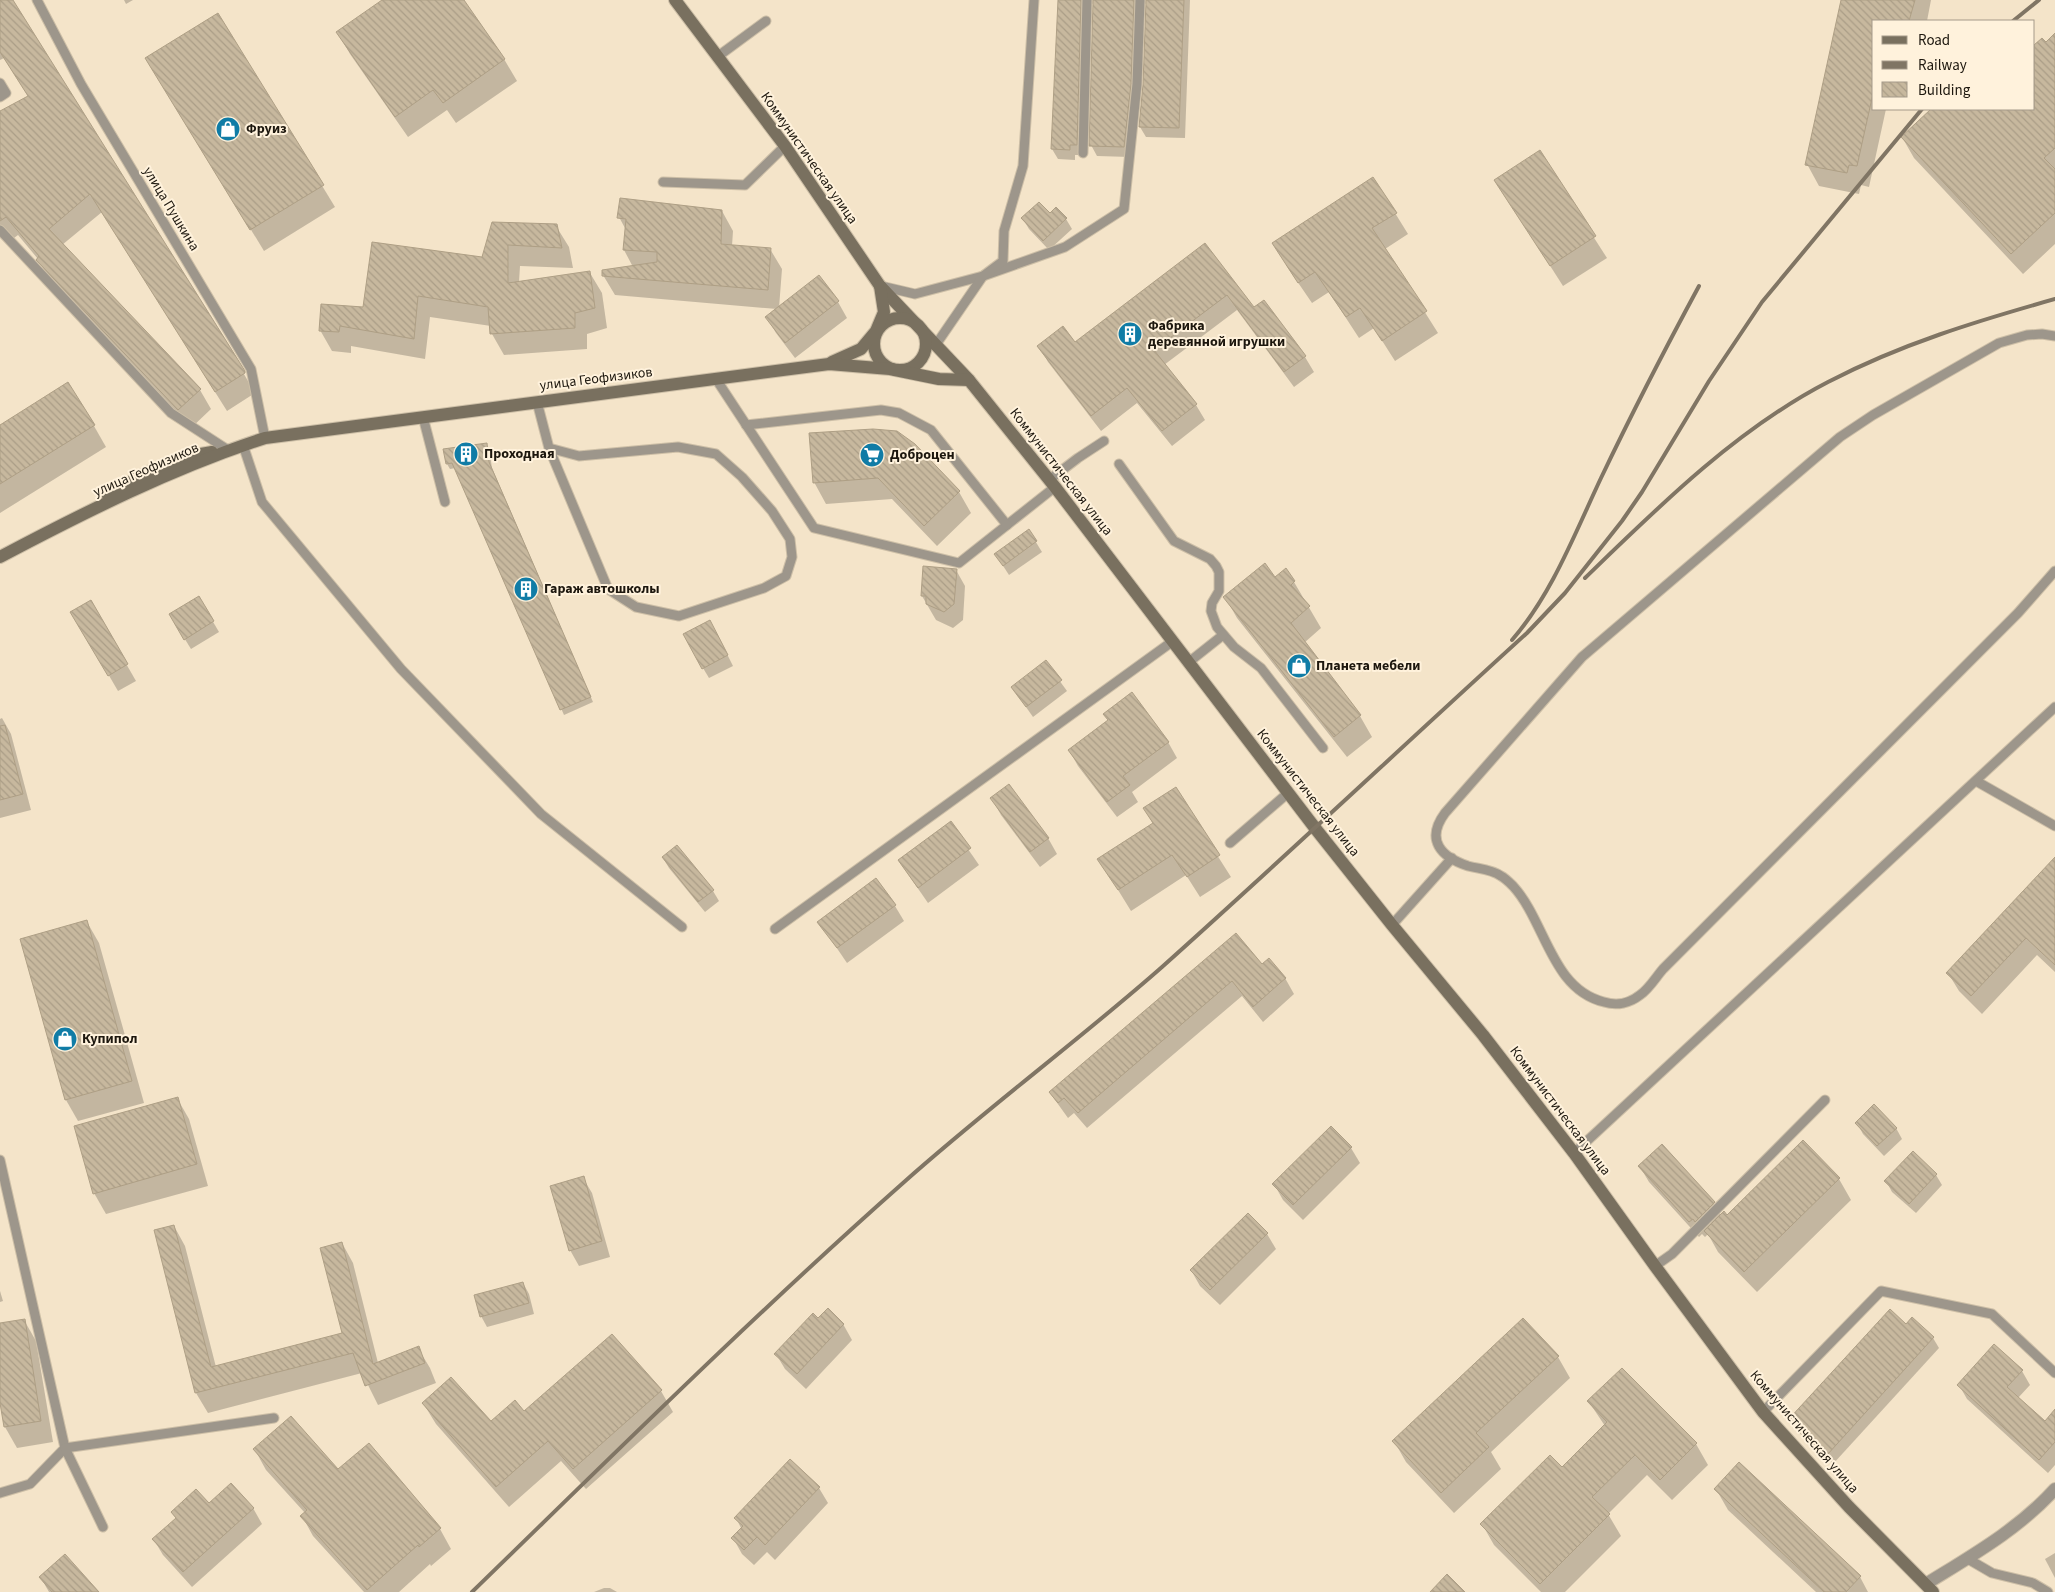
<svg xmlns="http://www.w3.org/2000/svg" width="2055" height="1592" font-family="'Source Sans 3',sans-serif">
	<defs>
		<pattern id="building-back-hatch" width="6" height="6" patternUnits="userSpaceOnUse" patternTransform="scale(1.25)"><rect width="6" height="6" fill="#c7b89e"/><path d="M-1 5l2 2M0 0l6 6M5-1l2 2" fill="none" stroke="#aa9d87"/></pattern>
	</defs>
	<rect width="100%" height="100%" fill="#f4e4c9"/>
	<g fill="#0003">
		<polygon points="0,0 11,0 210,316 255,393 227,411 102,212 62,245 200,390 211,409 190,429 49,279 38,259 18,235 10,241 0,227 0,112 29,97 4,58 0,60"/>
		<polygon points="124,0 133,0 126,4"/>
		<polygon points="384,0 462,0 504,59 517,81 456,123 447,110 408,137 350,54 338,33"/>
		<polygon points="1059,0 1190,0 1185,138 1146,137 1140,127 1144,84 1147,3 1140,7 1130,157 1097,156 1091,145 1094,3 1087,7 1082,155 1075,155 1075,160 1058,159 1052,149"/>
		<polygon points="1842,0 1931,0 1927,21 1874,21 1874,109 1886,109 1869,187 1861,185 1859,194 1819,186 1807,164"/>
		<polygon points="218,15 335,207 264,251 159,79"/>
		<polygon points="2055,35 2055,244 2023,274 1914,158 1902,137 1932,109 2034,109 2034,47 2042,39 2046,43"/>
		<polygon points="1539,152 1607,258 1563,286 1496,181"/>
		<polygon points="1056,209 1066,219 1072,229 1049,250 1029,229 1023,219 1050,215"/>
		<polygon points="722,211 733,231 732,246 770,249 782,269 779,308 819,277 838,302 847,318 795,358 776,333 767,318 777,309 615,295 603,275 633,267 624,250 626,230 619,217"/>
		<polygon points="1395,213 1408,234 1385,249 1438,333 1395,361 1374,328 1359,338 1329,292 1312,303 1286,265"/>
		<polygon points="493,223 556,226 569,247 573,268 520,266 519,282 590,273 602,293 607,328 587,334 587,349 504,355 492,334 491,326 430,317 425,359 351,346 351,353 332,351 320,330 364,308 483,259"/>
		<polygon points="1205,245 1253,309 1305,357 1314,372 1294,387 1237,310 1164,365 1196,405 1205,420 1172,446 1137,403 1101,431 1048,362 1039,346 1075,344"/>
		<polygon points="0,426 94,426 106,447 0,513"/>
		<polygon points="486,444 489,449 492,468 593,702 564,715 456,468 450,469 447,464"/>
		<polygon points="914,445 959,492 971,513 937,546 892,499 826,504 814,482"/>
		<polygon points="1029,531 1042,552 1009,575 996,555"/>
		<polygon points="956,570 965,586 963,620 953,628 936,620 922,596"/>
		<polygon points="1274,579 1294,582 1321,628 1304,643 1360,716 1372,737 1347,757 1237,618 1225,597"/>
		<polygon points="199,598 219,632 191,649 170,615"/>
		<polygon points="90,601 136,681 118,691 72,612"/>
		<polygon points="716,632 733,666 709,678 703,668"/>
		<polygon points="1046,662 1067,691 1033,717 1012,687"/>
		<polygon points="2,718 11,734 31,810 0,818 0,719"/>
		<polygon points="1168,742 1177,758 1132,792 1138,802 1117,817 1078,766 1069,750"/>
		<polygon points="1175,789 1231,877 1200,897 1186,875 1131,911 1099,859 1153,824 1145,809"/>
		<polygon points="992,799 1048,838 1057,854 1040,867 1001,815"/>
		<polygon points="950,823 979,865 928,903 899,861"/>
		<polygon points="663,858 713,891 719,901 705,912 669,868"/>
		<polygon points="2055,859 2055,972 2037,955 1982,1014 1959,991 1948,973"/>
		<polygon points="895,906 904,921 847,963 819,922"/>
		<polygon points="87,922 99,943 144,1103 78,1121 66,1100"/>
		<polygon points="1236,934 1262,965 1285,978 1294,994 1263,1022 1242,996 1087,1128 1074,1113 1068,1118 1050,1093"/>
		<polygon points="177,1098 189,1119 208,1186 106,1214 94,1193"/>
		<polygon points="1857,1123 1896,1128 1902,1139 1884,1156 1863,1134"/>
		<polygon points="1351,1148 1360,1163 1303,1220 1283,1200 1274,1184"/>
		<polygon points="1640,1167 1714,1203 1721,1215 1727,1216 1839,1179 1851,1200 1757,1292 1718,1252 1708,1234 1705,1237 1702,1234 1699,1237 1649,1182"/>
		<polygon points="1936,1175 1942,1185 1916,1213 1892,1192 1886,1181"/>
		<polygon points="583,1178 592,1193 610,1257 579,1266 570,1250"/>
		<polygon points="174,1226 185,1246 216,1367 344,1334 342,1243 353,1263 378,1363 418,1348 430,1368 436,1383 378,1405 362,1373 208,1413 196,1393 155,1231"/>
		<polygon points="1267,1234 1276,1249 1220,1305 1200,1286 1191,1270"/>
		<polygon points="523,1283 529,1294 534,1314 487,1327 481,1316"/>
		<polygon points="0,1291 3,1301 0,1302"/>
		<polygon points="24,1320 36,1341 53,1442 17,1448 5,1427 0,1396 0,1324"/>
		<polygon points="818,1320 843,1324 852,1340 806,1389 785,1369 776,1354"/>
		<polygon points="612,1335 661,1391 673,1412 586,1489 561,1461 509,1507 436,1424 423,1403 491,1423 524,1413"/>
		<polygon points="1933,1338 1939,1348 1833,1464 1796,1430 1790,1420"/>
		<polygon points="1558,1357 1570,1378 1491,1452 1501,1469 1454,1513 1406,1462 1394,1441"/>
		<polygon points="2022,1371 2030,1385 2018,1398 2045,1423 2055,1413 2055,1465 2048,1473 1967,1399 1959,1385"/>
		<polygon points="1589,1402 1696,1444 1708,1465 1672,1500 1647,1475 1608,1514 1621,1536 1565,1592 1541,1592 1494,1545 1482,1524 1562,1469 1605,1426"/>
		<polygon points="255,1450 338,1471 440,1529 451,1549 431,1566 430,1564 399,1592 364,1592 313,1536 302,1516 305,1513 266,1470"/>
		<polygon points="819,1488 828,1503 775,1560 767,1552 754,1565 742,1554 733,1538 741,1528 736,1518"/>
		<polygon points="1716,1489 1860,1577 1868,1592 1816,1592 1728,1510"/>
		<polygon points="209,1504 253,1508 262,1524 192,1587 163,1555 154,1540"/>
		<polygon points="2055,1553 2055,1578 2045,1559"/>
		<polygon points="41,1578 97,1592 49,1592"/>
		<polygon points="604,1588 610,1588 617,1592 594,1592"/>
	</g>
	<g fill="url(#building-back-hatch)" stroke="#ae9f85">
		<polygon points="0,0 13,0 245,371 245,373 215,392 90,194 49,229 201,389 178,410 36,260 39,256 6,217 0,221 0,111 28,96 0,52"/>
		<polygon points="382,0 464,0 505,59 443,103 433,90 395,117 336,32"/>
		<polygon points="1058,0 1081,0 1077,145 1070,145 1070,150 1051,149"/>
		<polygon points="1093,0 1134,0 1131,84 1124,147 1089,146"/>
		<polygon points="1146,0 1184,0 1179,128 1139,127 1143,84"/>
		<polygon points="1841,0 1915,0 1909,21 1874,21 1874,89 1857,166 1849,165 1847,173 1805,165"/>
		<polygon points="218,13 324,185 250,230 145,58"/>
		<polygon points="2055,33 2055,148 2044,158 2055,169 2055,213 2011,254 1901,137 1931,109 2034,109 2034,45 2042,38 2046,42"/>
		<polygon points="1540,150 1596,236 1550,266 1494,180"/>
		<polygon points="1373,177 1397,213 1372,228 1427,311 1382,341 1360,308 1346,317 1315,272 1298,283 1272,243"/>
		<polygon points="620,198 722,210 721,244 771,248 768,290 602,276 602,270 657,262 657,252 623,250 626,219 617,218"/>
		<polygon points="1039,202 1050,213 1056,207 1067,218 1043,241 1021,218"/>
		<polygon points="492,222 557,224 562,248 508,245 508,283 590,271 595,308 575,313 575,328 490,334 488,307 418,296 414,339 340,326 339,332 319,331 321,304 363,307 372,242 482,257"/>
		<polygon points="1205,243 1254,307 1264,300 1306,356 1284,372 1227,295 1154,350 1197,404 1162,431 1127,388 1091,416 1037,346 1063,326 1075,342"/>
		<polygon points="819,275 839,301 785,343 765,317"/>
		<polygon points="68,382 95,425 0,484 0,425"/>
		<polygon points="873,429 897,431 915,444 960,491 924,526 878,478 813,483 809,433"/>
		<polygon points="487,443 489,462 591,697 560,710 452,463 446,464 443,449"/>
		<polygon points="1029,529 1037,541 1003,566 994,554"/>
		<polygon points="1265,563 1275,577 1286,568 1295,581 1291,585 1310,606 1291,623 1361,715 1334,737 1223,597"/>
		<polygon points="923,566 957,569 954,604 944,612 926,604 926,596 921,596"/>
		<polygon points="199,596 214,621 184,640 169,614"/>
		<polygon points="91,600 128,664 108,676 70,612"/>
		<polygon points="710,620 728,655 702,669 683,634"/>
		<polygon points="1046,660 1062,680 1026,707 1011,687"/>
		<polygon points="1132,692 1169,742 1123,776 1130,785 1107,802 1068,750 1108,720 1103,714"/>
		<polygon points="5,725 23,794 0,800 0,726"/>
		<polygon points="1009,784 1049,838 1030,852 990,798"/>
		<polygon points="1176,787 1220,855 1187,877 1172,855 1118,890 1097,859 1153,823 1143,808"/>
		<polygon points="951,821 971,848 918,888 898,860"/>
		<polygon points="677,845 714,890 698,902 662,857"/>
		<polygon points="2055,857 2055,965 2026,938 1971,996 1946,973"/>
		<polygon points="876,878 896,905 837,948 817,922"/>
		<polygon points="87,920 132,1081 65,1100 20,939"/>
		<polygon points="1236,933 1262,964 1269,958 1286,978 1280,983 1253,1007 1232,981 1078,1113 1064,1098 1058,1103 1049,1092"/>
		<polygon points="178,1097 197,1164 93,1194 74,1126"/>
		<polygon points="1874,1104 1897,1128 1877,1146 1855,1123"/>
		<polygon points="1331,1126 1352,1147 1293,1205 1272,1184"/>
		<polygon points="1803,1140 1840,1178 1744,1272 1704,1231 1724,1211 1727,1215"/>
		<polygon points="1662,1144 1715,1202 1695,1222 1693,1219 1689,1222 1638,1166"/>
		<polygon points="1913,1151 1937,1174 1909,1204 1884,1181"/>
		<polygon points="584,1176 602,1241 569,1251 550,1186"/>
		<polygon points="1248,1213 1268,1233 1210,1290 1190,1270"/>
		<polygon points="174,1225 211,1367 342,1333 320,1248 342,1242 373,1364 419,1346 425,1363 365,1386 353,1353 195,1393 154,1230"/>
		<polygon points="523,1282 529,1303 480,1317 474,1295"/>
		<polygon points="828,1308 844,1324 797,1374 774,1354 813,1313 818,1318"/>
		<polygon points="1890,1309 1906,1324 1912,1317 1934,1337 1827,1455 1788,1420"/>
		<polygon points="1523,1318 1559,1356 1476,1433 1489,1447 1441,1493 1392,1441"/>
		<polygon points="25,1319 41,1421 4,1427 0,1403 0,1323"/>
		<polygon points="612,1334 662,1390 573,1469 548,1441 496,1487 422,1403 451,1377 491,1421 515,1400 524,1411"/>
		<polygon points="1994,1344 2023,1370 2007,1387 2045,1421 2055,1409 2055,1442 2039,1460 1957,1385"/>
		<polygon points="1622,1368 1697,1443 1660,1480 1635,1455 1592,1497 1610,1514 1540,1584 1480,1524 1550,1455 1562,1467 1607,1422 1587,1401"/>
		<polygon points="291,1416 338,1469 369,1443 441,1528 419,1547 418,1545 367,1590 300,1516 307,1510 253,1449"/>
		<polygon points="790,1459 820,1487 765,1545 757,1537 744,1550 731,1538 743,1526 734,1518"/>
		<polygon points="1739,1462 1861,1576 1846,1592 1824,1592 1714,1489"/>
		<polygon points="231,1483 254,1508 183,1572 152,1539 176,1518 171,1512 196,1489 209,1503"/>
		<polygon points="65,1554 99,1592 52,1592 39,1577"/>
		<polygon points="1447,1574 1465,1592 1430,1592"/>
	</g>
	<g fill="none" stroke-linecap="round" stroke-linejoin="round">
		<defs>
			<g id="lane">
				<polyline points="37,0 81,84 251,369 265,438"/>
				<polyline points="717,57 766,21"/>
				<polyline points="0,83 6,93 0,97"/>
				<polyline points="1083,153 1087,0"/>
				<polyline points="663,182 745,185 785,146"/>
				<polyline points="0,230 171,413 228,450"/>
				<polyline points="881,286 915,294 983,276 1065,247 1124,209 1137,84 1140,0"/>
				<path d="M2055 336 2042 334 2027 335 1999 343 1873 415 1840 437 1582 657 1445 813C1425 840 1441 857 1468 866 1479 869 1491 869 1501 876 1505 878 1509 882 1513 886 1546 922 1551 989 1604 1002 1617 1006 1630 1003 1640 995 1649 989 1656 977 1663 969L2018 613 2055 571"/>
				<polyline points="935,346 983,276 1003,261 1004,231 1023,166 1034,0"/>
				<polyline points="716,379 814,528 959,563 1055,487"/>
				<polyline points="537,402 549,448 608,589 636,607 679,616 764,588 786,576 792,557 790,539 772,511 742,477 716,454 678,447 579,456 549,448"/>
				<polyline points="423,417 445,502"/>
				<polyline points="746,425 881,410 899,413 931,430 1007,525"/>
				<polyline points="243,445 262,502 401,669 541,814 682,927"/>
				<polyline points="1119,464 1174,541 1210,559 1216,566 1219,572 1219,591 1212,603 1211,611 1217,627 1234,647 1261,668 1323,748"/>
				<polyline points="1049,480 1078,458 1104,441"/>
				<polyline points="1189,662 1223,635"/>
				<polyline points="1976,781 2055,826"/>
				<polyline points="1230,843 1288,793"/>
				<polyline points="1392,925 1452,858"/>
				<polyline points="775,929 1173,641"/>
				<polyline points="1574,1153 2055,707"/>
				<polyline points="0,1160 65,1448 30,1484 0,1493"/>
				<polyline points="1655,1266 1672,1254 1825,1100"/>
				<polyline points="1763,1412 1881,1291 1992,1314 2055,1373"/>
				<polyline points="103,1527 65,1448 274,1418"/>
				<polyline points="1968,1559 1992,1573 2033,1583 2048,1592"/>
			</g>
			<path id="street" d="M1926 1584C1971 1556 2019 1529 2055 1489"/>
			<g id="secondary">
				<polyline points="675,0 785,146 880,286 969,380 1055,487 1315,828 1392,925 1483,1035 1574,1153 1655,1266 1763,1412 1849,1507 1933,1592"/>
				<circle cx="900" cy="344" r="26"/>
				<polyline points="832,362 861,349 876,331 884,312 880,286"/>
				<path d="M108 496C143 473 170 458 212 452"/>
				<path d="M0 557C85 512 173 468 265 438L829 364 890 369 939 379 969 380"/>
			</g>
		</defs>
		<use href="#lane" stroke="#cdbfa7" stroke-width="11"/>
		<use href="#street" stroke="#cdbfa7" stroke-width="14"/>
		<use href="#secondary" stroke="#cdbfa7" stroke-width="14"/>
		<use href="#lane" stroke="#9d968b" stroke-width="9"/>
		<use href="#street" stroke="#9d968b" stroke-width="12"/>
		<use href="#secondary" stroke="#79705f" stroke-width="12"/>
		<g stroke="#807564" stroke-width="4">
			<polyline points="2013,21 2039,0"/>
			<path d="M1585 578C1658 507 1737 429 1828 382 1901 344 1977 321 2055 299"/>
			<path d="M1512 640C1552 594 1575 533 1601 478 1632 413 1665 349 1699 286"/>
			<path d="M472 1592C614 1454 755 1314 903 1183 987 1108 1078 1041 1162 967 1285 857 1405 744 1527 633L1565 593 1622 521 1642 492 1709 381 1762 302 1922 109"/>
		</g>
	</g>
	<defs>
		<symbol id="shop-disc" viewBox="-11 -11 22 22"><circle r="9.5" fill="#107ca6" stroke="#fff2dc"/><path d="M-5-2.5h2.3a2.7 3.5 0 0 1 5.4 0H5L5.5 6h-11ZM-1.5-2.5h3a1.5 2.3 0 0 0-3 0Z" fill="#fff"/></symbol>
		<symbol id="building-disc" viewBox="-11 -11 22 22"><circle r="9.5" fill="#107ca6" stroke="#fff2dc"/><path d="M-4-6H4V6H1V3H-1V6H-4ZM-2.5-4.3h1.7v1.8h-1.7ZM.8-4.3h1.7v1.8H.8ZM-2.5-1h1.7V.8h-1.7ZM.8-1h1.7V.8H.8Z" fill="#fff"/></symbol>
		<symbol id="supermarket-disc" viewBox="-11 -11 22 22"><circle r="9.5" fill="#107ca6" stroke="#fff2dc"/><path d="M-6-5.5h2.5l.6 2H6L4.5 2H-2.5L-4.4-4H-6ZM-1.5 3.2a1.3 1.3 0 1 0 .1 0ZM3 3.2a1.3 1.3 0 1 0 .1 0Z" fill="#fff"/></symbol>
	</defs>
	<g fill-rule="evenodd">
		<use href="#shop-disc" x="214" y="115" width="28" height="28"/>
		<use href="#building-disc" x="1116" y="320" width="28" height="28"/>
		<use href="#building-disc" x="452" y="440" width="28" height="28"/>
		<use href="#supermarket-disc" x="858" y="441" width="28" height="28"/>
		<use href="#building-disc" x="512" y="575" width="28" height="28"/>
		<use href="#shop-disc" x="1285" y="652" width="28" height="28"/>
		<use href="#shop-disc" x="51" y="1025" width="28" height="28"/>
	</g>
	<g text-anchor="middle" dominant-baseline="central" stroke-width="4" stroke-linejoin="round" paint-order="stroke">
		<g font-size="14" font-weight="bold" fill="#1d170e" stroke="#fff2dc" text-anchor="start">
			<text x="246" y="129">Фруиз</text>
			<text x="1148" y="326">Фабрика<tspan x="1148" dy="16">деревянной игрушки</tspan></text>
			<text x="484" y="454">Проходная</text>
			<text x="890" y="455">Доброцен</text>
			<text x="544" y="589">Гараж автошколы</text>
			<text x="1316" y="666">Планета мебели</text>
			<text x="82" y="1039">Купипол</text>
		</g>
		<g font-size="14" fill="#1d170e" stroke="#fff2dc">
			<text transform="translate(809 158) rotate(55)">Коммунистическая улица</text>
			<text transform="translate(171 209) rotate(59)">улица Пушкина</text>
			<text transform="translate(596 379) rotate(-7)">улица Геофизиков</text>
			<text transform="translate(146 470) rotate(-24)">улица Геофизиков</text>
			<text transform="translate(1061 472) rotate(52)">Коммунистическая улица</text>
			<text transform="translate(1308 793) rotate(52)">Коммунистическая улица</text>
			<text transform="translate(1560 1111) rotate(53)">Коммунистическая улица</text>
			<text transform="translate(1804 1432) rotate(49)">Коммунистическая улица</text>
		</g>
	</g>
	<rect x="1872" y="20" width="162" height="90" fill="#fff2dc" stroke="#a59a8a"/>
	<rect x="1882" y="36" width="25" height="8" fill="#79705f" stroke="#a59a8a"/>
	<text x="1918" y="45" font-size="15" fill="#1d170e">Road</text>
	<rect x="1882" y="61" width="25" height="8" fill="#807564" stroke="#a59a8a"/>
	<text x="1918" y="70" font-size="15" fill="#1d170e">Railway</text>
	<rect x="1882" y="82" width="25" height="15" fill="url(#building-back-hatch)" stroke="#a59a8a"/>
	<text x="1918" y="95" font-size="15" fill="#1d170e">Building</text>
</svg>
